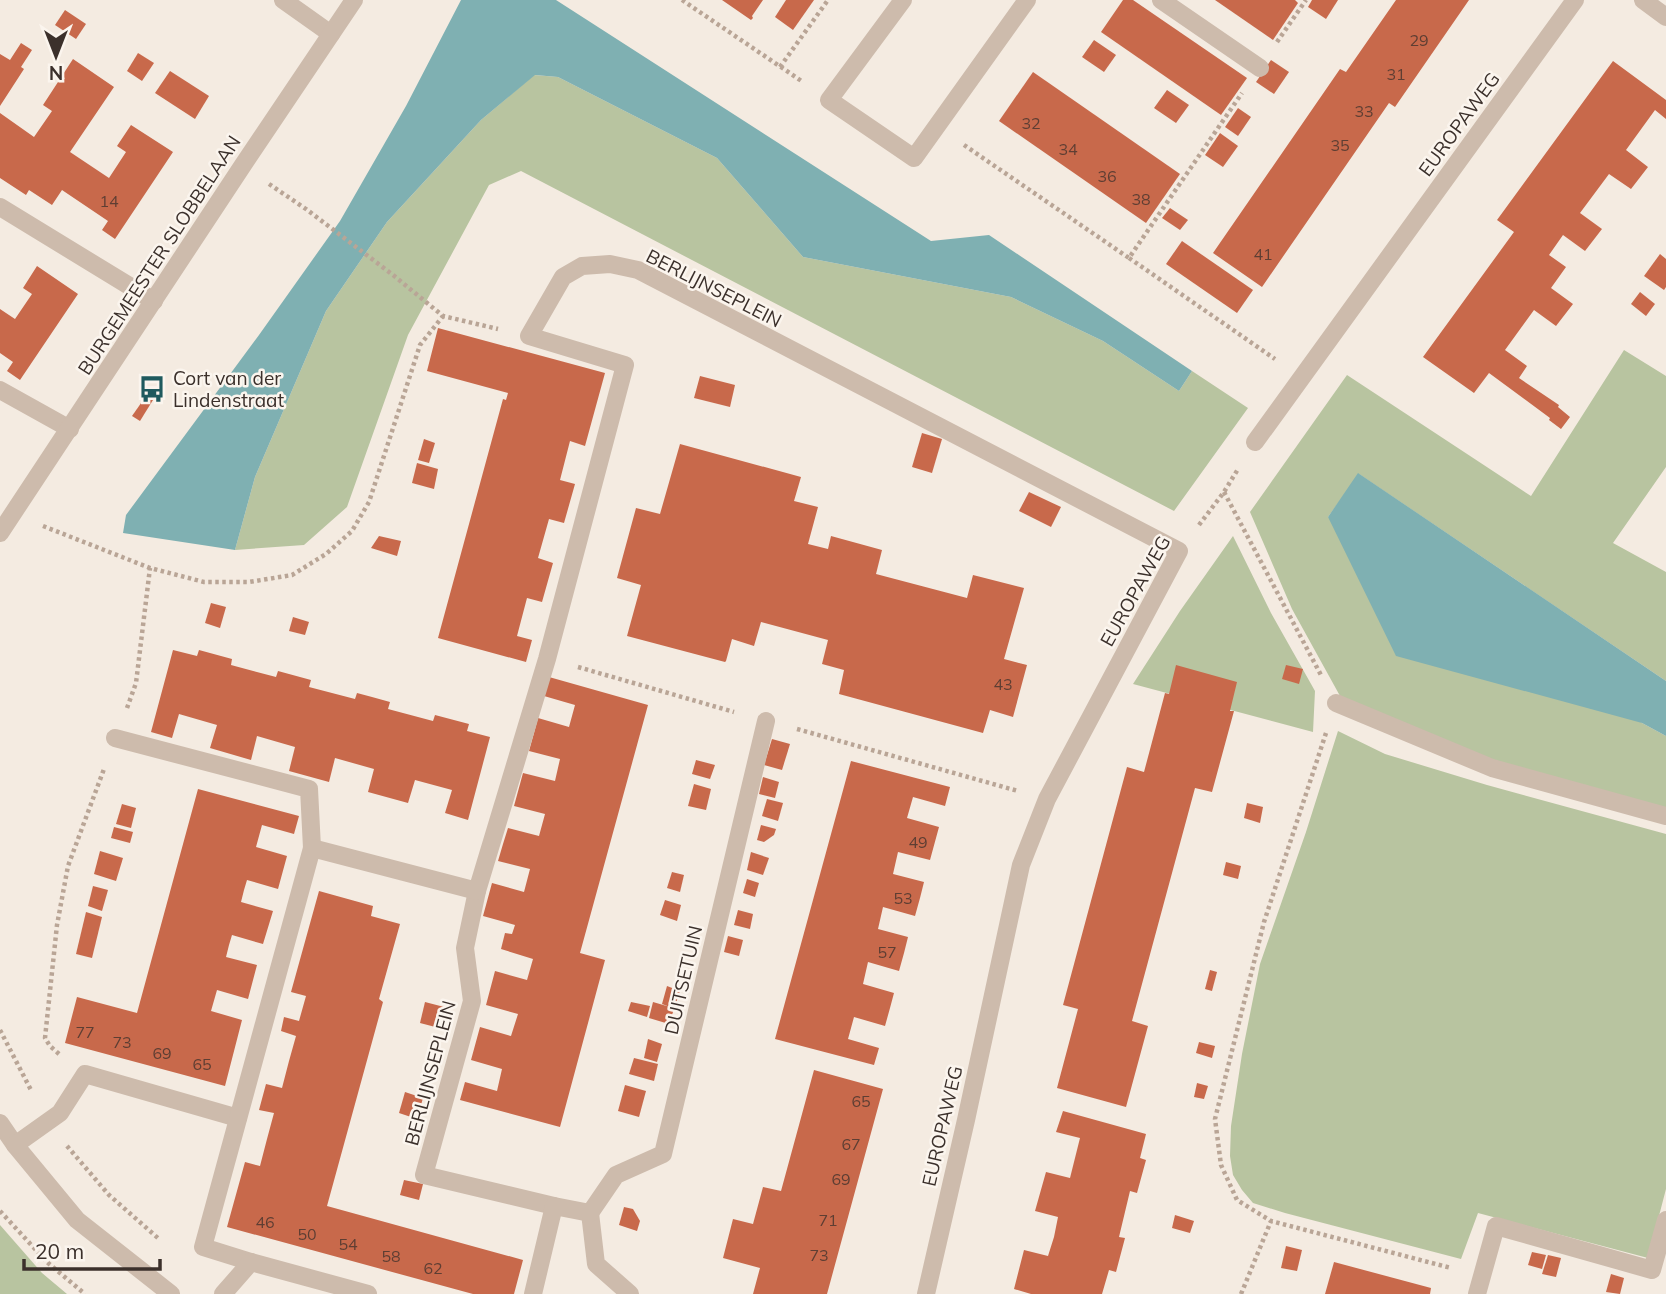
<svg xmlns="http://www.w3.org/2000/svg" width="1666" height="1294" font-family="Mulish,sans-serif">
	<rect width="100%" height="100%" fill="#f4ebe1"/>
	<g fill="#b8c4a0">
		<polygon points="534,75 558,77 717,158 803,257 1011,297 1103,341 1179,391 1192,371 1248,408 1174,511 521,171 489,185 408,335 347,507 304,545 235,550 255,477 326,311 387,222 481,120"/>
		<polygon points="1624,350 1666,376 1666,467 1613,543 1666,572 1666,681 1359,474 1328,517 1642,723 1666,736 1666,808 1487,761 1345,705 1292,609 1250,512 1347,375 1531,496"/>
		<polygon points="1233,536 1271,613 1315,691 1313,732 1133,684 1180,611"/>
		<polygon points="1338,731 1385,754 1487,785 1666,834 1666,1189 1648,1258 1478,1213 1461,1259 1285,1213 1253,1203 1242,1190 1233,1175 1230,1156 1231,1126 1242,1054 1260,964 1306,832"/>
		<polygon points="0,1225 42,1273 67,1294 0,1294"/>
	</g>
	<g fill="#7fb0b2">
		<polygon points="461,0 556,0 931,241 989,235 1192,371 1179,391 1103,341 1011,297 803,257 717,158 558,77 535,75 481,120 387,222 326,311 255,477 235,550 123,533 126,515 259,335 340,221 406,106"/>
		<polygon points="1358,473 1666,681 1666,736 1642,723 1396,656 1328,517"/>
	</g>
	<g fill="#c8694b">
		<polygon points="722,0 763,0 752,16 753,18 751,20"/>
		<polygon points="786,0 814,0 793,30 775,17"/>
		<polygon points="1123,0 1133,0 1247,78 1221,115 1101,32"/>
		<polygon points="1215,0 1295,0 1298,3 1273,40"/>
		<polygon points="1312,0 1338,0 1326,19 1308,7"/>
		<polygon points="1396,0 1469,0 1395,107 1389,103 1262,287 1213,253 1340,69 1346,72"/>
		<polygon points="65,10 86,24 76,39 55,25"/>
		<polygon points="1094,40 1116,55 1104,72 1082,57"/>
		<polygon points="21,43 32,50 21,67 24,69 0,106 0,54 10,60"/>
		<polygon points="138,53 154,63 142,81 127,71"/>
		<polygon points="73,59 114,87 70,152 109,178 126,152 117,146 131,125 173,152 115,239 102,230 108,221 62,190 52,205 29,190 26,195 0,178 0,113 34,137 52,111 43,105"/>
		<polygon points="1271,60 1289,72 1274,94 1256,82"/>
		<polygon points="1613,61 1666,100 1666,119 1655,110 1626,150 1648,167 1631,189 1609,174 1580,213 1602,229 1585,251 1563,235 1549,255 1566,267 1551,288 1573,304 1556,326 1534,310 1505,350 1527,366 1519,378 1559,405 1558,407 1570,417 1561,429 1549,420 1550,418 1489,373 1474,393 1423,357 1514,232 1497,220"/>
		<polygon points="170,71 209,96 195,119 155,93"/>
		<polygon points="1033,72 1180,174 1146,223 999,121"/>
		<polygon points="1167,90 1189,105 1176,123 1154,108"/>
		<polygon points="1238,108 1251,117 1238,136 1225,127"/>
		<polygon points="1220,133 1238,146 1223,167 1205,155"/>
		<polygon points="1170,208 1188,220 1180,230 1162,218"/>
		<polygon points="1182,241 1253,290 1237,313 1166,264"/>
		<polygon points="1660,254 1666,259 1666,287 1664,290 1644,276"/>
		<polygon points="37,266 78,294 20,380 7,371 13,362 0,353 0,309 15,319 32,294 23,288"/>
		<polygon points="1640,292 1655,304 1646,316 1631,304"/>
		<polygon points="438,328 605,373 585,446 570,441 560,480 575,484 564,523 549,519 538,558 553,563 542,602 527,598 517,636 532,640 526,662 438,638 503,399 506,400 508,393 427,371"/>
		<polygon points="700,376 735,385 730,407 694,398"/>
		<polygon points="146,396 153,400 140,421 132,416"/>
		<polygon points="922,433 942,439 932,473 912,467"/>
		<polygon points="424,439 435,443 429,463 418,460"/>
		<polygon points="680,444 801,477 794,501 818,507 808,544 828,549 831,536 882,550 876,574 967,598 973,575 1024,588 1004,659 1027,665 1013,717 990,710 983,733 839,694 844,670 822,664 828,640 761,622 754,646 732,639 726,661 725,662 627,636 641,585 617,578 636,508 660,514"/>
		<polygon points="417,463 438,469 434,489 412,483"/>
		<polygon points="1029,492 1061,507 1051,527 1019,511"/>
		<polygon points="379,536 401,541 397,556 371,548"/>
		<polygon points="211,603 226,607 220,628 205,623"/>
		<polygon points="293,617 309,622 305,635 289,631"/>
		<polygon points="173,650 197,656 199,650 232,659 231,665 276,677 278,671 311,680 309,687 355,699 357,693 372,697 390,702 388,709 433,721 435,715 469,724 467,731 490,737 468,820 445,813 452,790 415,780 408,803 368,792 374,769 335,758 329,782 289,771 295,747 257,736 251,760 210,748 217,725 179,714 172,738 151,732"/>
		<polygon points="1176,665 1237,682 1230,711 1234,711 1212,792 1195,788 1132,1021 1148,1026 1126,1107 1057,1088 1078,1009 1063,1005 1127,767 1144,772 1165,693 1169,694"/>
		<polygon points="1286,665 1303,669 1299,684 1282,679"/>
		<polygon points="549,677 648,705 580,953 605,960 560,1127 460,1100 465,1082 497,1091 502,1069 471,1060 480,1027 511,1036 518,1014 486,1005 495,971 527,980 533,959 501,949 505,933 512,934 515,925 483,916 492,883 524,892 530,869 498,861 503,844 508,828 539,836 545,814 514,806 523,773 555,781 560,759 529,751 534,733 538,718 569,727 575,705 544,696"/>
		<polygon points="772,739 790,744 782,770 764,765"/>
		<polygon points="696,760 715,765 710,779 692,774"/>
		<polygon points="851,761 950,787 945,806 913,797 907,818 939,827 930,860 898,852 893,874 924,882 920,898 915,916 883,907 878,929 908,937 904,953 899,971 868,962 863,984 894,993 890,1008 885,1026 854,1017 848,1039 879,1048 874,1065 775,1039"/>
		<polygon points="763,777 779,782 775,798 759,794"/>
		<polygon points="694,784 711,789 706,810 688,806"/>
		<polygon points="198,789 299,816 294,834 262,825 256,847 287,856 278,889 247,880 244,890 241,902 273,911 263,944 232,935 229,945 226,957 257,965 248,999 217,990 211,1011 242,1020 225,1086 65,1043 77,997 137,1013"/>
		<polygon points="767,799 783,803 778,821 762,816"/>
		<polygon points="1247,803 1263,807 1260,823 1244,818"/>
		<polygon points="122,804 136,808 131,828 116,824"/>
		<polygon points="761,825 776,829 774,835 764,842 757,840"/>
		<polygon points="114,827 133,832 130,843 111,838"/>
		<polygon points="100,851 123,858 116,881 94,874"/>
		<polygon points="751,852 769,858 763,875 747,870"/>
		<polygon points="1226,862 1241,866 1238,879 1223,875"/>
		<polygon points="672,872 684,875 680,892 667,888"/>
		<polygon points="747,879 759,883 755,897 743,893"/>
		<polygon points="93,886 108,890 102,911 88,906"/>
		<polygon points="319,891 373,906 371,916 400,924 379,999 383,1002 327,1206 523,1260 514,1294 473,1294 227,1227 245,1162 260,1166 267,1139 274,1113 259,1110 266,1084 282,1088 289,1061 296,1036 281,1031 284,1017 299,1021 306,996 291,992"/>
		<polygon points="665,900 681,905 677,921 660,915"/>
		<polygon points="738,910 753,914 750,929 734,925"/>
		<polygon points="86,912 102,917 92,958 76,954"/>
		<polygon points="728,936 743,940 739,956 724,952"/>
		<polygon points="1210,970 1217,972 1212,991 1205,989"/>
		<polygon points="667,986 680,991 669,1024 649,1018 653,1002 670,1007 662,1004"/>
		<polygon points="425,1002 448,1008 443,1029 420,1023"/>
		<polygon points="631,1002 650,1006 647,1017 628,1011"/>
		<polygon points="648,1039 662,1044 657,1062 644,1058"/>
		<polygon points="1199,1042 1215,1046 1212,1058 1196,1053"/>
		<polygon points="634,1058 658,1064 654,1081 629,1074"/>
		<polygon points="814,1070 883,1089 827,1294 753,1294 760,1268 723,1258 733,1219 753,1224 763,1187 781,1191"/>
		<polygon points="1197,1083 1208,1086 1204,1099 1194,1097"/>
		<polygon points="625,1085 646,1091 639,1117 618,1111"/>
		<polygon points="405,1092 423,1098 417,1119 399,1113"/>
		<polygon points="1063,1111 1146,1134 1140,1158 1146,1160 1137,1193 1130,1191 1119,1237 1125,1238 1116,1272 1109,1270 1102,1294 1031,1294 1014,1289 1024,1250 1048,1256 1054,1237 1058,1217 1035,1211 1046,1172 1070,1178 1080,1138 1056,1132"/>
		<polygon points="404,1180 423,1184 419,1200 400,1195"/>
		<polygon points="624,1207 633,1209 640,1221 637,1231 619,1225"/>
		<polygon points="1175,1215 1194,1221 1190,1233 1172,1228"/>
		<polygon points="1286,1246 1302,1250 1297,1271 1281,1268"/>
		<polygon points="1532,1252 1546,1255 1542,1269 1528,1265"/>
		<polygon points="1548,1255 1561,1258 1556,1277 1542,1274"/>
		<polygon points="1334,1262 1431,1288 1430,1294 1325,1294"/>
		<polygon points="1611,1274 1624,1278 1620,1294 1606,1292"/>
	</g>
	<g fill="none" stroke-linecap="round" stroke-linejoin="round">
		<g stroke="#b9a596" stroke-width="4.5" stroke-dasharray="3.5 3.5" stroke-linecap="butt">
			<polyline points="682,0 803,82"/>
			<polyline points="1277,42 1306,0"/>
			<polyline points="780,67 828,0"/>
			<polyline points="964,145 1129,258 1242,93"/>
			<polyline points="269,184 306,209 393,275 443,316 498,329"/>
			<polyline points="1129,258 1275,359"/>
			<polyline points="1224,492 1322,677"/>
			<polyline points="1199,525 1224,492 1238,469"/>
			<polyline points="43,526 150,568 204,582 249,582 292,575 326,554 352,531 369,502 420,345 443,316"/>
			<polyline points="578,667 734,712"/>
			<polyline points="127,708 136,683 150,568"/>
			<polyline points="797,729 1018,791"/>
			<polyline points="1326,733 1264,922 1215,1119 1221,1165 1237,1200 1271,1221 1451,1268"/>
			<polyline points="0,1030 32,1092"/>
			<polyline points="59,1054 50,1046 45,1038 57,925 68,866 104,769"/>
			<polyline points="67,1146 109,1195 159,1239"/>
			<polyline points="0,1211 47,1262 85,1294"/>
			<polyline points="1241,1294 1271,1221"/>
		</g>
		<g stroke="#cdbbac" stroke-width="18">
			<polyline points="283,0 331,34"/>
			<polyline points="903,0 829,100 914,158 1027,0"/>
			<polyline points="1161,0 1260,68"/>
			<polyline points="1643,0 1666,17"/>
			<polyline points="0,207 154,301"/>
			<polyline points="0,390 70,429"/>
			<polyline points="1255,442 1575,0"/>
			<polyline points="0,533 243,165 354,0"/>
			<polyline points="1336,703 1492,768 1666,816"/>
			<polyline points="115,738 309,789 312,848"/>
			<polyline points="477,891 465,948 472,1001 424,1175 554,1206"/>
			<polyline points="0,1123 15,1145 77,1220 171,1294"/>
			<polyline points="15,1145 60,1113 85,1074 238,1118"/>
			<polyline points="590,1213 596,1264 630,1294"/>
			<polyline points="251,1262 203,1247 312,848 477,891 547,659 625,365 529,336 563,277 582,266 610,264 638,270 1179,551 1047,799 1021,865 966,1120 926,1294"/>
			<polyline points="223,1294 251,1262 368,1294"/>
			<polyline points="533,1294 554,1206 590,1213 616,1175 663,1154 766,721"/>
			<polyline points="1477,1294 1496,1226 1652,1270 1666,1220"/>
		</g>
	</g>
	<defs>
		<symbol id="bus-bare" viewBox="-9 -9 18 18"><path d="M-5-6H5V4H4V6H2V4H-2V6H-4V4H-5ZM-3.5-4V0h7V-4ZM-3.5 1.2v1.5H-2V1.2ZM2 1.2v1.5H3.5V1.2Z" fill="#1f5a5e" stroke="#fbf5ee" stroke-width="2.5" paint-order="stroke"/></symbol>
	</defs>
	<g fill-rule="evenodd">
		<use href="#bus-bare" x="133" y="370" width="38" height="38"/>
	</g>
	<g text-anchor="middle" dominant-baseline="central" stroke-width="5" stroke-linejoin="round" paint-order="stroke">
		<g font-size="16" fill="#5e3e33">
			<text x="1419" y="40">29</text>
			<text x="1396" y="74">31</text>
			<text x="1364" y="111">33</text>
			<text x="1031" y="123">32</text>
			<text x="1340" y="145">35</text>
			<text x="1068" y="149">34</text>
			<text x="1107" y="176">36</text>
			<text x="1141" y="199">38</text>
			<text x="109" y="201">14</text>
			<text x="1263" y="254">41</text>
			<text x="1003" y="684">43</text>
			<text x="918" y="842">49</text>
			<text x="903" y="898">53</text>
			<text x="887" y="952">57</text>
			<text x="85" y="1032">77</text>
			<text x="122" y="1042">73</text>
			<text x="162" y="1053">69</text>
			<text x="202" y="1064">65</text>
			<text x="861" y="1101">65</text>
			<text x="851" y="1144">67</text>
			<text x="841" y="1179">69</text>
			<text x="828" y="1220">71</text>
			<text x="265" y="1222">46</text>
			<text x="307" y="1234">50</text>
			<text x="348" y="1244">54</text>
			<text x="819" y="1255">73</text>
			<text x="391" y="1256">58</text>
			<text x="433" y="1268">62</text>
		</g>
		<g font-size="19" fill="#3b302b" stroke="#fbf5ee">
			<text transform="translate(1459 124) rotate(-54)">EUROPAWEG</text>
			<text transform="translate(159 255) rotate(-57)">BURGEMEESTER SLOBBELAAN</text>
			<text transform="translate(714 288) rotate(27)">BERLIJNSEPLEIN</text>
			<text transform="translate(1135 591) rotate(-61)">EUROPAWEG</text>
			<text transform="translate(683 980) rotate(-77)">DUITSETUIN</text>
			<text transform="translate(430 1073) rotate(-75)">BERLIJNSEPLEIN</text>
			<text transform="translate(942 1126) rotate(-77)">EUROPAWEG</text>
		</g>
		<g font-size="19" fill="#3b302b" stroke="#fbf5ee" text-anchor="start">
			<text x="173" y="378">Cort van der<tspan x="173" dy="22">Lindenstraat</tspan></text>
		</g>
	</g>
	<g transform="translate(56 56) rotate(180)" stroke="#fbf5ee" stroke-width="5" paint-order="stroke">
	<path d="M0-5L12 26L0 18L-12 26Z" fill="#3b302b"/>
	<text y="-10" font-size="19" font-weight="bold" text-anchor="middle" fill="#3b302b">N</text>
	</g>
	<path d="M24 1259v10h136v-10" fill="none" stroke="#3b302b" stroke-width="3.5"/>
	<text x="35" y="1259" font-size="21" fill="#3b302b" stroke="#fbf5ee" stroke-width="5" paint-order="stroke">20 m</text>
</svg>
